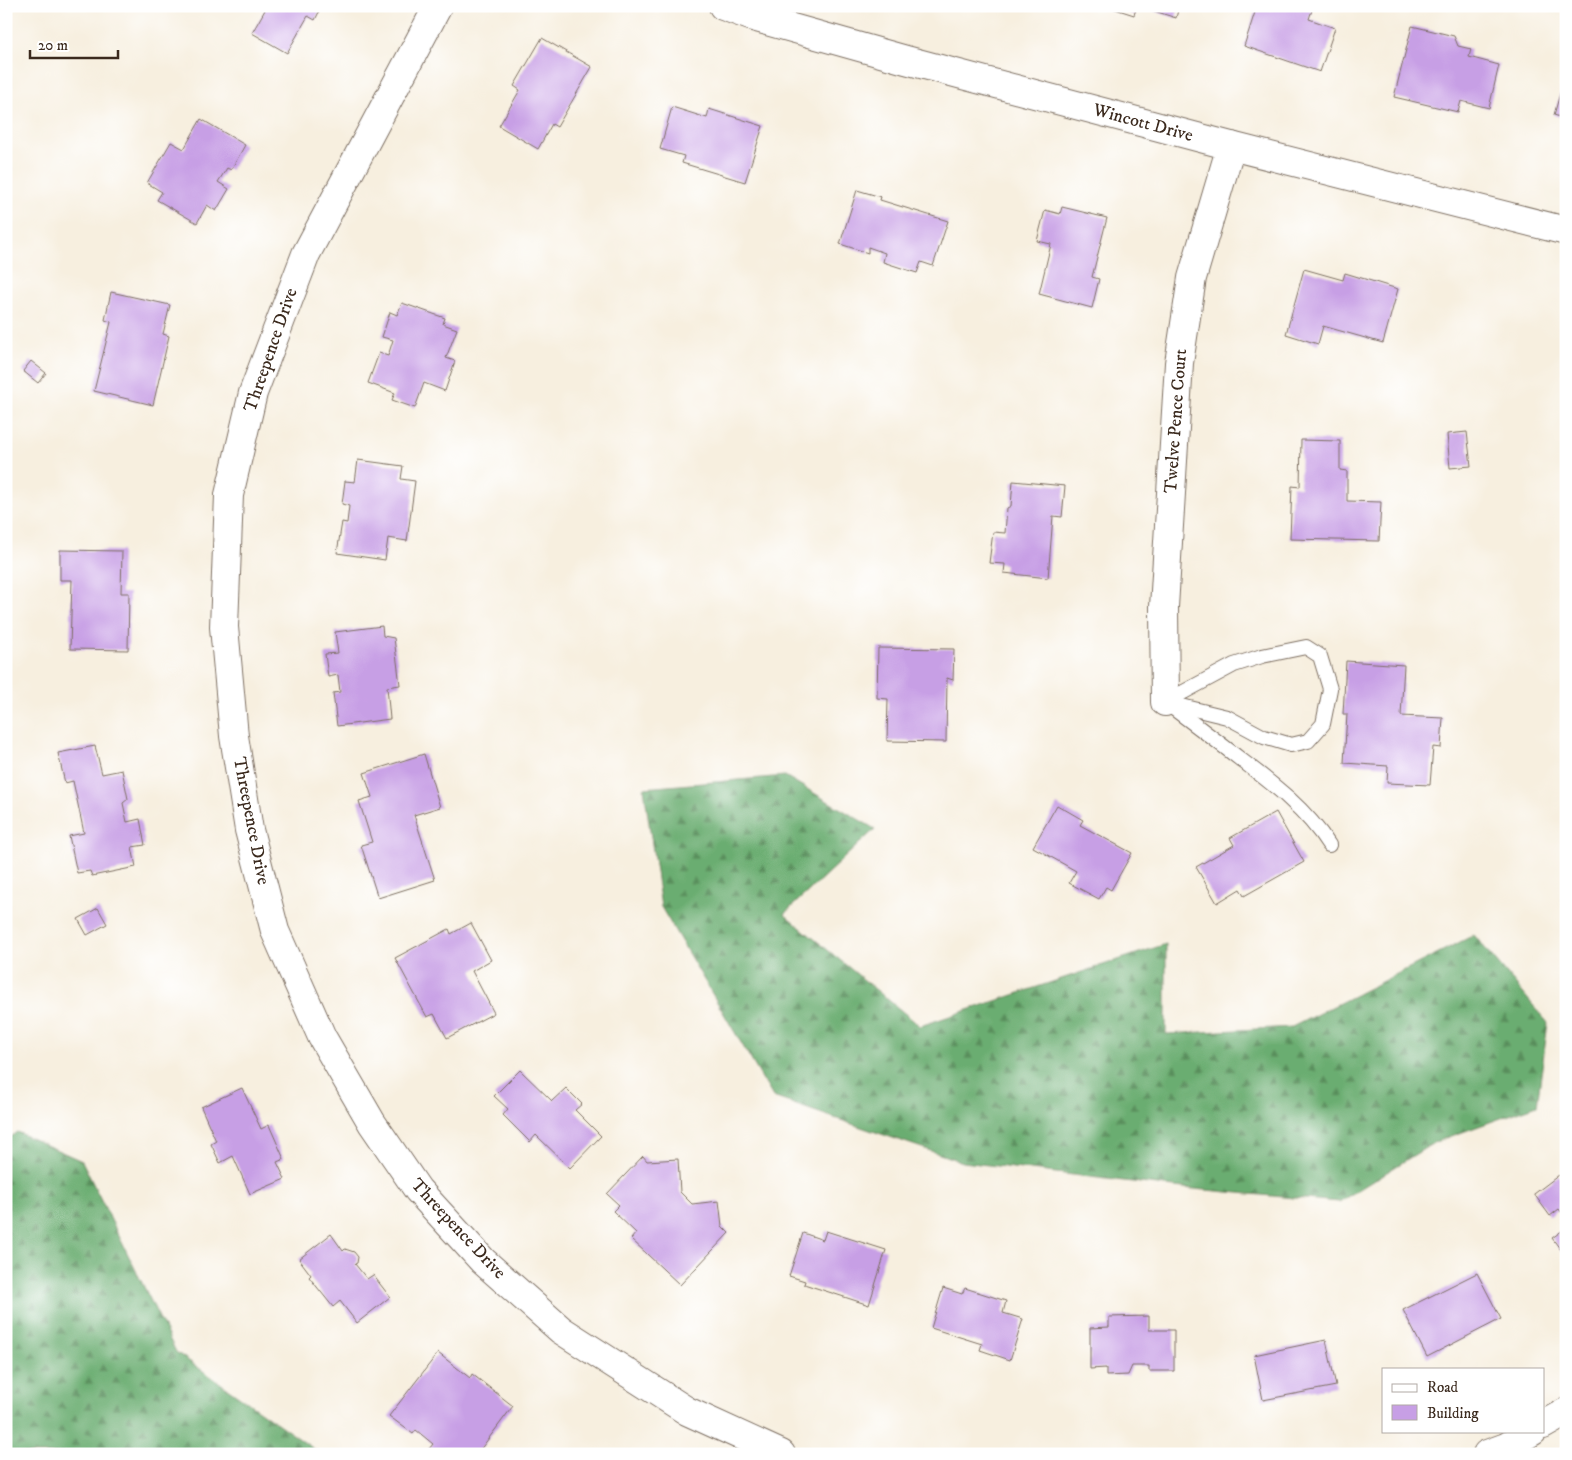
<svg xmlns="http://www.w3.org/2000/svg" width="1572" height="1460" font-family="'IM FELL DW Pica',serif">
	<defs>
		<pattern id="forest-firs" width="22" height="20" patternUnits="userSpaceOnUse" patternTransform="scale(1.25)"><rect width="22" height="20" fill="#6bad71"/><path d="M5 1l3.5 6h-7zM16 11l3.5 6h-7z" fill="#598d5c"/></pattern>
	</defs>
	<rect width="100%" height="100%" fill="#fff"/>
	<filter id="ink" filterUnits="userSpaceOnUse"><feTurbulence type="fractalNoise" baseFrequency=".02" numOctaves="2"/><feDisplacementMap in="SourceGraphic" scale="10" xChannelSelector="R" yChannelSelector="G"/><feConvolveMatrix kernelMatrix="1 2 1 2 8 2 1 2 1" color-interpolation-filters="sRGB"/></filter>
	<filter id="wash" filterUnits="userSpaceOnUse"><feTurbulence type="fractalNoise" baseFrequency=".0096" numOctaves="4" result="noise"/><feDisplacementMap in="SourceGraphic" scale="20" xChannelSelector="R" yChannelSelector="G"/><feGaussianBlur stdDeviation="1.12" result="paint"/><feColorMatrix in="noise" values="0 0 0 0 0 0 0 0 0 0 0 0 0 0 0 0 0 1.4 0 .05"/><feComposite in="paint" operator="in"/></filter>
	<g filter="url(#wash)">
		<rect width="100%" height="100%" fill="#f7efdf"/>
		<g fill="url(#forest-firs)" stroke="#536c48">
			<polygon points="785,776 875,829 784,914 920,1026 1166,944 1166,1034 1292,1027 1474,935 1548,1023 1537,1105 1435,1142 1339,1202 1183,1188 963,1162 773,1097 661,907 644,788"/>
			<polygon points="17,1132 82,1161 176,1352 321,1454 6,1454 6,1140"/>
		</g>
		<g id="blocks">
			<g fill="#c79fe5">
				<polygon points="259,6 322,6 315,20 308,16 287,53 252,33 265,10"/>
				<polygon points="1106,6 1137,6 1134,15"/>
				<polygon points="1139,6 1179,6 1176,18"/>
				<polygon points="1257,6 1272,10 1274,6 1302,6 1312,10 1309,19 1335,28 1320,72 1244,46"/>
				<polygon points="1412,26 1454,36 1458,46 1471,49 1469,57 1499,65 1489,108 1461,101 1458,112 1394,97"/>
				<polygon points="542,38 592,67 557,127 552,124 538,149 499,126 520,90 514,86"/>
				<polygon points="1563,83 1566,84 1566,119 1554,115"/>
				<polygon points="672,107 707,118 709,109 763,126 745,182 682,163 684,156 660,149"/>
				<polygon points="201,119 245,145 231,170 227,168 218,182 229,189 216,211 207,205 197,223 157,200 162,192 147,183 171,142 184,149"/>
				<polygon points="857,190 881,197 880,200 948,221 933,266 921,262 917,273 883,262 885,253 868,247 868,253 840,244"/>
				<polygon points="1062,207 1107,218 1092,277 1099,279 1092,308 1039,294 1051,244 1037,241 1045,210 1060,214"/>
				<polygon points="1304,269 1343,280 1345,273 1398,289 1383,343 1323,326 1318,344 1286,334"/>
				<polygon points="111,292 170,305 163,334 169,336 153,405 94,391 111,322 105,320"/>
				<polygon points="402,303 445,318 443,324 457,329 446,358 455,361 445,391 424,383 415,408 392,400 395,393 368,383 379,353 388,356 393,340 382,337 390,312 397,315"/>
				<polygon points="31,361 46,373 38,383 23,371"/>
				<polygon points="1467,432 1471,466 1450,468 1447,434"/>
				<polygon points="1301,440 1340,441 1340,470 1347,471 1347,501 1381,502 1379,541 1290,539 1292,486 1300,487"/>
				<polygon points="358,460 403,466 401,479 415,481 407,541 388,538 385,560 337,553 342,522 347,523 349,506 342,504 345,481 355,482"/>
				<polygon points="1013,481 1065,486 1062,517 1053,516 1048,578 1004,573 1005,564 989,563 993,532 1005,533 1007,508 1011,506"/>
				<polygon points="60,550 122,551 121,593 129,593 128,650 70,649 72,580 60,580"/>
				<polygon points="382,626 383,636 394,638 400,685 387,687 390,719 337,726 333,693 340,692 338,675 328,677 325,654 338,653 335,632"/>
				<polygon points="878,648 954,649 953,680 947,678 946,742 887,741 888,699 877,698"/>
				<polygon points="1346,661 1404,665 1401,716 1443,718 1441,748 1433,747 1430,785 1387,783 1388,766 1344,763 1347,714 1343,714"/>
				<polygon points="95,746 102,774 122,770 128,799 123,803 127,822 140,819 145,845 132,847 136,867 92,876 90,871 77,873 69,836 84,833 73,781 65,783 58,753"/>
				<polygon points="424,754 440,807 414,815 435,880 378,898 361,845 372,842 359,801 372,797 364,773"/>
				<polygon points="1057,805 1083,820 1080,825 1132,853 1111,890 1106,887 1099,899 1069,883 1076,871 1033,847"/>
				<polygon points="1276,812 1304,862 1244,896 1240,889 1217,903 1196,867 1234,845 1230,838"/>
				<polygon points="98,908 107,924 87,935 78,919"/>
				<polygon points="471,923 491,960 472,971 494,1013 447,1038 434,1014 427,1017 395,958 449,929 451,934"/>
				<polygon points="520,1070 552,1101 566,1088 582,1104 575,1110 601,1136 570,1168 536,1135 530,1142 503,1115 508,1109 494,1096"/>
				<polygon points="242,1088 261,1129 269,1125 284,1159 277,1162 285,1179 250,1194 233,1156 220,1163 211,1144 216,1141 201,1107"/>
				<polygon points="643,1156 647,1161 678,1159 680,1192 692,1204 719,1201 722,1226 729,1233 680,1285 631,1239 636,1233 613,1211 619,1205 607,1194"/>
				<polygon points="1559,1175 1566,1184 1566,1218 1559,1209 1550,1216 1534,1194"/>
				<polygon points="1566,1228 1566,1257 1552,1238"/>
				<polygon points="826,1231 886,1250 869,1305 804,1284 805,1281 789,1276 803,1233 823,1240"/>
				<polygon points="331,1234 343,1251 345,1249 354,1252 358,1257 357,1263 355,1264 367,1279 373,1275 390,1297 357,1323 340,1301 333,1307 309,1277 311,1275 299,1259"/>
				<polygon points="1477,1273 1501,1319 1427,1357 1403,1310"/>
				<polygon points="943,1288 962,1294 965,1288 1006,1301 1003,1313 1023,1319 1010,1360 980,1350 982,1344 931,1328"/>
				<polygon points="1149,1316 1149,1330 1174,1330 1174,1371 1149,1371 1149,1366 1132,1366 1128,1375 1106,1376 1106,1368 1090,1369 1090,1328 1109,1327 1109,1317"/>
				<polygon points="1326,1340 1336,1386 1263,1400 1254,1355"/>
				<polygon points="438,1353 470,1378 472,1374 513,1406 477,1454 425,1454 433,1444 416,1430 413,1434 389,1416"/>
			</g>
		</g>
	</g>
	<g filter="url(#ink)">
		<use href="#blocks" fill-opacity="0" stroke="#7d6f62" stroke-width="1"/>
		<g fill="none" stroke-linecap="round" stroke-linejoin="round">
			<defs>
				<g id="service">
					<polygon points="1306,647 1320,656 1330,689 1323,724 1308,741 1291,745 1264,737 1227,717 1165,702 1234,665 1262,656"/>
					<path d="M1169 705C1193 723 1217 741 1240 759 1273 784 1307 810 1329 845"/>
				</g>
				<g id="minor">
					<polyline points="438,6 306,254 253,393 229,495 224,627 234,736 249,830 275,931 322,1037 372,1123 418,1190 483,1261 561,1330 687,1411 781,1454"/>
					<polyline points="723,6 753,17 906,60 1231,146 1566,231"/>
					<polyline points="1165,702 1164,607 1179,363 1192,278 1231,146"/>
					<polyline points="1543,1425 1566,1412"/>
					<polyline points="1487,1454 1506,1447 1533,1431"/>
				</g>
			</defs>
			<use href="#service" stroke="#7d6f62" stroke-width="16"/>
			<use href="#minor" stroke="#7d6f62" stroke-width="30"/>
			<use href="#service" stroke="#fff" stroke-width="14"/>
			<use href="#minor" stroke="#fff" stroke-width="28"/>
		</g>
	</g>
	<g text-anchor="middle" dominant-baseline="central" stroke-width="4" stroke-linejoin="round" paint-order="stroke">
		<g font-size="18" fill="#3b2a1e" stroke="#fff">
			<text transform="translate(1143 123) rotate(15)">Wincott Drive</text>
			<text transform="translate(271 350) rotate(-71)">Threepence Drive</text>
			<text transform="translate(1176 421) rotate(-86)">Twelve Pence Court</text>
			<text transform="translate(251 821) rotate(79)">Threepence Drive</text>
			<text transform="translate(458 1229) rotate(47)">Threepence Drive</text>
		</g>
	</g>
	<rect width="1572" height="1460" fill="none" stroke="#fff" stroke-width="25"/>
	<rect x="1382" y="1368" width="162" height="65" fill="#ffffff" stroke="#b1aaa5"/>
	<rect x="1392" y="1384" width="25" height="8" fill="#ffffff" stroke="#b1aaa5"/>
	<text x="1427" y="1392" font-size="15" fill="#3b2a1e">Road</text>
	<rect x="1392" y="1405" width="25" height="15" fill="#c79fe5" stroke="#b1aaa5"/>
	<text x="1427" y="1418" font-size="15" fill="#3b2a1e">Building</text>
	<path d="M30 50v8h88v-8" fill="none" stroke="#3b2a1e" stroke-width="2.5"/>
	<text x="38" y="50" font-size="15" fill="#3b2a1e" stroke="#ffffff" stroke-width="4" paint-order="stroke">20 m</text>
</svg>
